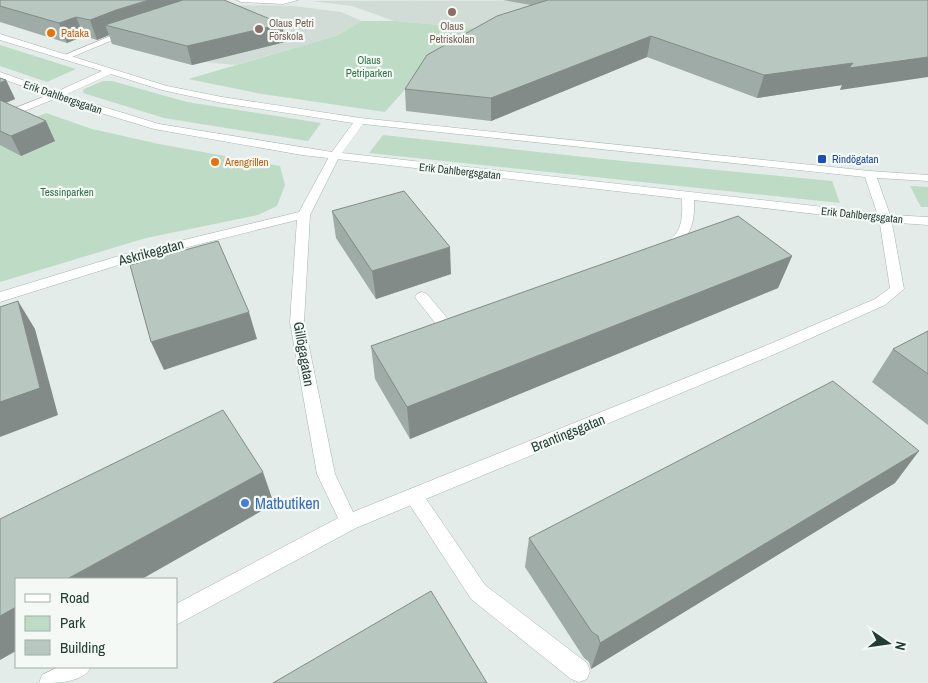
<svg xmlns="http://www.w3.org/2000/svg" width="928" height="683" font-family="'Archivo Narrow',sans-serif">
	<rect width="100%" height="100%" fill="#e3ece8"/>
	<g fill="#d2dcd7">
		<polygon points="564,0 486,29 394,21 352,6 311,1"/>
		<polygon points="232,5 293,6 341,12 362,21 336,36 235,65 206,62 192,65 149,53"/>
	</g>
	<g fill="#bedcc5">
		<polygon points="362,21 394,21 486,29 409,85 385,112 262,94 188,79 336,36"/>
		<polygon points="0,45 76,69 47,82 0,66"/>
		<polygon points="103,81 112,81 187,102 321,123 308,141 164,118 83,93 84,89"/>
		<polygon points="46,113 92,129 159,144 280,166 285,185 277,206 258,215 146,238 0,282 0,132"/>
		<polygon points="383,135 603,159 832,181 840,203 369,153"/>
		<polygon points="910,186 928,187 928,207 921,207"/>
	</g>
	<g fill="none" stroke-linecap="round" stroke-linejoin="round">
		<defs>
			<g id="service">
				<polygon points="237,0 298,0 283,4 241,2"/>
				<path d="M688 192 694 196C695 223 692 234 672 252H662L661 249C665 244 670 240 675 235 684 224 682 209 682 196Z"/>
				<polygon points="422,292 427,294 457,330 459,334 457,338 452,339 447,338 417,300 415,297 417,294"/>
				<polygon points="414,488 420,490 485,585 587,663 590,671 587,679 579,682 571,679 471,599 408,502 405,496 408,490"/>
			</g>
			<g id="minor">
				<polygon points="125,30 132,32 67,59 61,59 60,57"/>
				<polygon points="56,92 59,93 59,97 0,121 0,114"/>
				<polygon points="334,154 339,157 310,215 304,322 335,474 353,512 765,346 875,299 890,288 879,218 881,215 885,214 891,218 904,289 885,305 775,354 356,528 176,625 176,604 338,518 317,474 290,322 297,220 131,261 0,302 0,292 122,255 299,212 329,157"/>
				<path d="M58 667H91C83 683 57 683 39 683L42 675Z"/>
			</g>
			<path id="tertiary" d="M0 34 167 86 222 97 360 118 870 171 928 175V181L877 178 890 215 928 217V225L885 222 302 155 154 129 81 107 0 78V72L56 92 102 71 0 40ZM111 74 162 90 222 103 353 123 332 152 159 124 65 95ZM363 124 865 177 877 213 342 153Z"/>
		</defs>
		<use href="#service" stroke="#a6b4af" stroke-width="1"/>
		<use href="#minor" stroke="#a6b4af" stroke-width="1"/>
		<use href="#tertiary" stroke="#a6b4af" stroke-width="1"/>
		<use href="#service" fill="#fff" fill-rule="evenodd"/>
		<use href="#minor" fill="#fff" fill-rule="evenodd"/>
		<use href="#tertiary" fill="#fff" fill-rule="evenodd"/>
	</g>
	<g fill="#9faba6">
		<polygon points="0,0 285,42 192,65 112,44 109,35 97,40 84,36 67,43 0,22"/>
		<polygon points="503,0 928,0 840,90 842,85 757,98 647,57 491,121 406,111 405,89 531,5"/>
		<polygon points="0,78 6,80 15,99 6,103 55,141 21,156 0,145"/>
		<polygon points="332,211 451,274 376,299 336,238"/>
		<polygon points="792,256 778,288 410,439 375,379 371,346"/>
		<polygon points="928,331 928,425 872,382 893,349"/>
		<polygon points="895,483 591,669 589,662 584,658 525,567 529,538"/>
	</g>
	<g fill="#828b87">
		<polygon points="149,0 198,0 105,25 109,35 97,40 90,20 116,10"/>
		<polygon points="76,17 84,36 67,43 59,23"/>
		<polygon points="282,24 285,42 192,65 187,46"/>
		<polygon points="651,36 647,57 491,121 491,98"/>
		<polygon points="928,57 928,77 840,90 842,85 757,98 764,75 853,63"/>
		<polygon points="6,80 15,99 0,105 0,83"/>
		<polygon points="46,121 55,141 21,156 11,136"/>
		<polygon points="450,247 451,274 376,299 372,271"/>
		<polygon points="792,256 778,288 410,439 407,407"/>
		<polygon points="18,301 35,329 58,415 0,437 0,402"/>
		<polygon points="249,312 257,339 164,370 151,342"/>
		<polygon points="919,451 895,483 591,669 600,643"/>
		<polygon points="263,472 274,504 142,579 67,579"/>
		<polygon points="16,607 16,651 0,660 0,616"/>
	</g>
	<g fill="#b9c7c1" stroke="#828b87">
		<polygon points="0,0 149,0 116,10 90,20 76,17 59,23 0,6"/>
		<polygon points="183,0 224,0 282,24 187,46 105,25"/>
		<polygon points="548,0 928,0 928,57 849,68 853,63 764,75 651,36 491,98 405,89 427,55 497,16"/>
		<polygon points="0,78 6,80 0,83"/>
		<polygon points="0,100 46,121 11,136 0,131"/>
		<polygon points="404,191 450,247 372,271 332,211"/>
		<polygon points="738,216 792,256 407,407 371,346"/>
		<polygon points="218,241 249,312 151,342 130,265"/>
		<polygon points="18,301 40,388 0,402 0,307"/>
		<polygon points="928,331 928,374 893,349"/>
		<polygon points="833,381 919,451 600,643 598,636 592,632 529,538"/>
		<polygon points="223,410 263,472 67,579 16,579 16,607 0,616 0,519"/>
		<polygon points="431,591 487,683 273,683"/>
	</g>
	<g fill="#8d6e63" stroke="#f4f9f6" stroke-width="2">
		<circle cx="452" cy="12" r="5"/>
		<circle cx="259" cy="29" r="5"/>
	</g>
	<g fill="#e8710a" stroke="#f4f9f6" stroke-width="2">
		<circle cx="51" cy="33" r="5"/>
		<circle cx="215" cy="162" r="5"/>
	</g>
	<rect fill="#1a4fb4" stroke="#f4f9f6" stroke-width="2" x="817" y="154" width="10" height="10" rx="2.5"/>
	<circle fill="#3f7fe0" stroke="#f4f9f6" stroke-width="2" cx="245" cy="503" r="5"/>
	<g text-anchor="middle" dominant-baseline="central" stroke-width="4.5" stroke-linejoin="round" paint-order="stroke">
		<g font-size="11" fill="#785e54" stroke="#f4f9f6" text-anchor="start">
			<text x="269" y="23">Olaus Petri<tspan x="269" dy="13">Förskola</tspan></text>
			<text x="452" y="26" text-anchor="middle">Olaus<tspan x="452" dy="13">Petriskolan</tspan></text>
		</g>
		<g font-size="11" fill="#c56008" stroke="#f4f9f6" text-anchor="start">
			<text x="61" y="33">Pataka</text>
			<text x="225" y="162">Arengrillen</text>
		</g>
		<g font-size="11" fill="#307147" stroke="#f4f9f6">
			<text x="369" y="60">Olaus<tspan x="369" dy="13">Petriparken</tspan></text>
			<text x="67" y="192">Tessinparken</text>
		</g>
		<g font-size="11" fill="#243d35" stroke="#f4f9f6">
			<text transform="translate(63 97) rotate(19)">Erik Dahlbergsgatan</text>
			<text transform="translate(460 171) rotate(6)">Erik Dahlbergsgatan</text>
			<text transform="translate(862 215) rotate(6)">Erik Dahlbergsgatan</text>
		</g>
		<g font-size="11" fill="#164399" stroke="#f4f9f6" text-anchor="start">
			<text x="832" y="159">Rindögatan</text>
		</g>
		<g font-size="14" fill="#243d35" stroke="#f4f9f6">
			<text transform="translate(151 252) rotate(-15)">Askrikegatan</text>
			<text transform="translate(304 354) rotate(80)">Gillögagatan</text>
			<text transform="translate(568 433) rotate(-22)">Brantingsgatan</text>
		</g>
		<g font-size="16" fill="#366cbe" stroke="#f4f9f6" text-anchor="start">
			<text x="255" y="503">Matbutiken</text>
		</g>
	</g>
	<rect x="15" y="578" width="162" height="90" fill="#f4f9f6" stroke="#a1aea9"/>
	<rect x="25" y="594" width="25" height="8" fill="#ffffff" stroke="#a1aea9"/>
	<text x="60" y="603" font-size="15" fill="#243d35">Road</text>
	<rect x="25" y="616" width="25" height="15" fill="#bedcc5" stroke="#a1aea9"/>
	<text x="60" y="628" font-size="15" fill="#243d35">Park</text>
	<rect x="25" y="640" width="25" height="15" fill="#b9c7c1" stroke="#a1aea9"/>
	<text x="60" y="653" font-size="15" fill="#243d35">Building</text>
	<g transform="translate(888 643) rotate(103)" stroke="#f4f9f6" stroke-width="4" paint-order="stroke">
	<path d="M0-4L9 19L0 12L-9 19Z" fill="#243d35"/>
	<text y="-8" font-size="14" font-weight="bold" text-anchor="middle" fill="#243d35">N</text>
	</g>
</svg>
